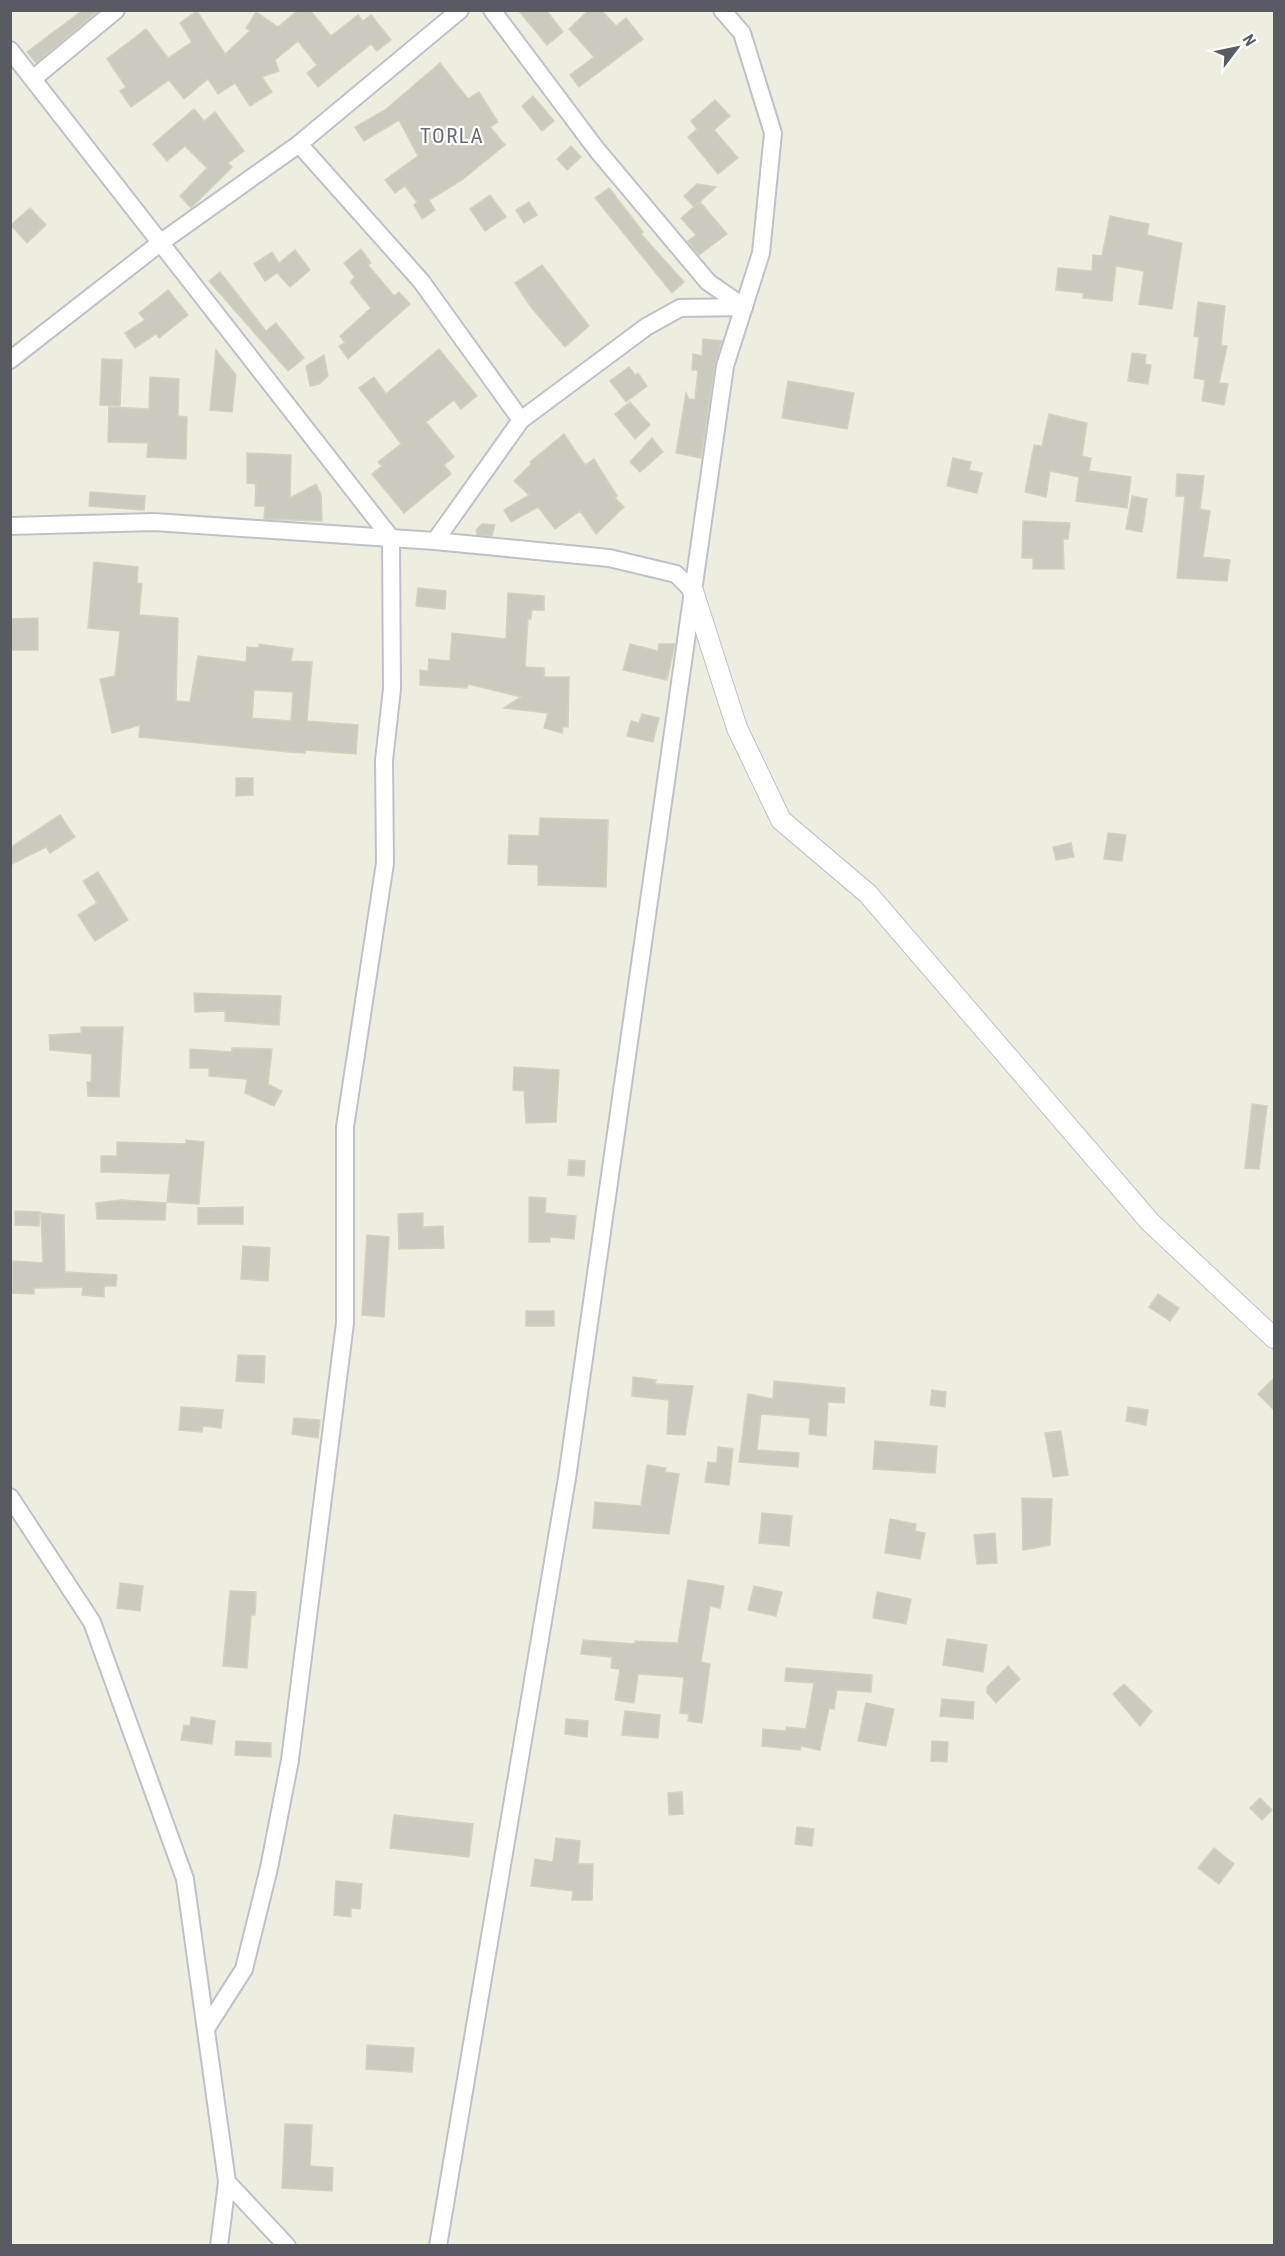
<svg xmlns="http://www.w3.org/2000/svg" width="1285" height="2256" font-family="'Roboto Condensed',sans-serif">
	<rect width="100%" height="100%" fill="#edeee0"/>
	<g fill="#cbcabf" stroke="#d3d2be" stroke-width="1.5" fill-rule="evenodd">
		<polygon points="83,10 99,10 36,63 27,52"/>
		<polygon points="298,10 310,10 331,36 358,15 363,21 371,15 391,40 377,51 371,44 318,87 307,73 317,65 298,41 275,60 279,71 262,77 272,92 250,106 235,83 218,94 208,79 184,99 169,80 131,107 120,91 126,87 107,59 146,29 168,58 192,42 180,23 197,11 225,54 250,31 246,28 256,12 278,27"/>
		<polygon points="518,10 546,10 563,32 547,45"/>
		<polygon points="589,10 601,10 616,26 626,18 643,39 579,87 570,75 594,57 569,29"/>
		<polygon points="440,63 468,99 479,92 498,122 490,127 505,145 462,180 429,200 435,210 422,219 414,205 417,202 405,186 395,193 385,180 418,156 399,120 364,141 355,127 385,110"/>
		<polygon points="533,96 554,121 542,131 522,106"/>
		<polygon points="715,100 730,116 714,130 738,158 718,174 688,137 697,129 691,121"/>
		<polygon points="194,109 204,121 215,112 244,151 228,163 232,167 191,208 180,196 207,168 185,146 167,161 153,144"/>
		<polygon points="571,146 581,157 567,170 557,159"/>
		<polygon points="697,184 716,187 694,207 684,196"/>
		<polygon points="609,188 643,232 641,234 684,282 672,293 595,198"/>
		<polygon points="490,195 506,217 485,231 470,209"/>
		<polygon points="529,202 537,215 524,223 516,210"/>
		<polygon points="700,202 727,234 699,255 688,241 696,235 681,218"/>
		<polygon points="30,208 46,225 27,243 11,225"/>
		<polygon points="1110,216 1149,224 1147,235 1182,243 1172,309 1139,304 1144,271 1116,266 1112,301 1083,298 1084,293 1056,290 1058,268 1092,271 1093,255 1102,256"/>
		<polygon points="361,249 371,263 368,265 394,296 399,292 410,304 348,359 339,346 345,343 340,336 371,308 350,282 355,277 344,263"/>
		<polygon points="295,250 310,270 290,287 277,273 265,281 254,264 272,252 279,263"/>
		<polygon points="542,265 589,326 565,347 531,307 515,283"/>
		<polygon points="220,272 266,331 276,323 304,358 288,371 209,281"/>
		<polygon points="168,290 188,315 159,338 156,334 135,348 125,333 145,320 139,313"/>
		<polygon points="1198,302 1225,306 1221,345 1227,346 1219,383 1228,384 1224,405 1202,401 1205,380 1194,378 1199,337 1194,336"/>
		<polygon points="703,339 722,341 715,365 701,458 676,453 686,393 689,399 695,400 698,370 692,370 693,354 702,356"/>
		<polygon points="439,349 477,396 461,409 454,400 426,422 454,457 444,465 451,474 404,513 372,474 382,466 378,462 401,444 359,388 374,377 386,394"/>
		<polygon points="216,350 236,375 232,412 210,410"/>
		<polygon points="1132,353 1146,355 1145,364 1151,365 1148,384 1128,381"/>
		<polygon points="324,355 328,376 319,384 310,386 306,366"/>
		<polygon points="102,359 122,360 120,406 100,405"/>
		<polygon points="629,367 635,375 638,373 647,386 626,402 610,381"/>
		<polygon points="150,377 179,379 178,416 187,417 186,459 147,457 148,443 108,442 109,407 149,409"/>
		<polygon points="788,381 854,393 847,429 782,418"/>
		<polygon points="630,402 650,425 635,439 615,414"/>
		<polygon points="1049,414 1087,423 1082,456 1091,458 1089,471 1131,477 1127,508 1076,501 1079,477 1050,471 1046,497 1025,492 1034,445 1042,446"/>
		<polygon points="564,434 585,465 594,459 617,496 615,498 624,507 596,534 580,511 555,529 538,507 511,522 504,510 529,495 514,481 531,464 530,462"/>
		<polygon points="652,438 663,452 640,472 630,462"/>
		<polygon points="247,453 291,455 290,498 316,484 321,494 322,521 264,519 265,506 255,506 256,484 247,483"/>
		<polygon points="953,458 971,462 969,470 982,473 977,493 947,486"/>
		<polygon points="1177,474 1204,476 1200,509 1210,511 1203,557 1230,560 1227,581 1177,578 1185,496 1176,496"/>
		<polygon points="90,492 145,496 144,510 89,506"/>
		<polygon points="1132,496 1147,499 1142,532 1126,529"/>
		<polygon points="1023,521 1070,523 1068,539 1063,539 1064,569 1033,569 1033,558 1022,558"/>
		<polygon points="482,524 495,525 492,536 477,535 476,530"/>
		<path d="M94 562 138 567 137 583 142 584 139 615 178 618 176 701 190 702 198 656 246 662 247 647 259 648V644L293 649 291 661 312 662 307 721 358 725 356 754 305 750V753L289 752 139 737 140 725 112 733 100 679 115 676 120 631 88 628ZM254 690 293 692 291 721 252 718Z"/>
		<polygon points="418,588 446,591 445,609 416,606"/>
		<polygon points="508,593 544,596 544,610 532,610 531,619 528,619 525,667 544,668 544,677 569,677 568,727 563,727 562,733 544,728 548,713 504,708 521,697 468,684 467,688 420,685 420,670 428,671 429,659 450,661 452,633 506,639"/>
		<polygon points="38,618 38,650 10,650 10,619"/>
		<polygon points="630,644 658,651 659,644 675,644 667,680 623,670"/>
		<polygon points="642,714 659,718 653,742 627,736 631,721 639,723"/>
		<polygon points="236,778 253,778 253,795 236,796"/>
		<polygon points="60,815 75,837 50,853 46,847 10,865 10,848"/>
		<polygon points="540,818 608,820 606,887 538,885 538,865 508,864 509,835 539,836"/>
		<polygon points="1108,833 1126,835 1122,861 1104,859"/>
		<polygon points="1071,843 1074,857 1056,860 1053,847"/>
		<polygon points="98,872 128,920 95,941 78,915 97,903 83,881"/>
		<polygon points="194,993 281,996 279,1025 225,1021 225,1011 195,1012"/>
		<polygon points="81,1027 123,1027 119,1097 88,1096 87,1082 91,1082 92,1054 50,1050 49,1035 81,1033"/>
		<polygon points="232,1048 272,1049 268,1084 282,1091 274,1106 245,1093 247,1079 209,1076 209,1068 190,1068 190,1049 232,1052"/>
		<polygon points="514,1067 559,1070 556,1122 526,1123 524,1091 513,1090"/>
		<polygon points="1252,1104 1267,1106 1259,1169 1245,1168"/>
		<polygon points="186,1140 204,1142 199,1204 167,1202 170,1174 101,1172 101,1156 117,1156 117,1142 186,1144"/>
		<polygon points="569,1160 585,1161 584,1176 568,1175"/>
		<polygon points="529,1197 546,1198 545,1213 576,1216 574,1239 550,1237 550,1242 529,1242"/>
		<polygon points="121,1200 166,1203 165,1220 97,1219 96,1203"/>
		<polygon points="243,1207 243,1224 198,1224 198,1208"/>
		<polygon points="15,1211 40,1212 39,1226 15,1225"/>
		<polygon points="41,1213 64,1215 65,1272 117,1275 116,1286 104,1286 104,1297 82,1295 83,1287 34,1288 34,1294 12,1293 13,1261 43,1263"/>
		<polygon points="423,1213 423,1227 443,1226 444,1248 399,1249 398,1214"/>
		<polygon points="367,1235 389,1237 384,1317 362,1315"/>
		<polygon points="243,1246 270,1248 268,1281 241,1279"/>
		<polygon points="1158,1294 1179,1308 1170,1321 1149,1307"/>
		<rect x="526" y="1311" width="28" height="15"/>
		<polygon points="238,1355 265,1356 264,1383 236,1381"/>
		<polygon points="633,1377 656,1380 655,1384 693,1386 685,1435 667,1434 669,1400 632,1396"/>
		<polygon points="1275,1377 1275,1411 1258,1394"/>
		<polygon points="774,1381 845,1388 844,1403 828,1402 826,1436 809,1434 810,1418 761,1414 757,1450 799,1453 798,1467 739,1462 748,1394 773,1399"/>
		<polygon points="932,1390 946,1392 945,1407 930,1405"/>
		<polygon points="181,1407 223,1410 221,1428 203,1426 202,1432 179,1430"/>
		<polygon points="1128,1407 1148,1410 1146,1425 1126,1421"/>
		<polygon points="294,1418 320,1420 318,1438 292,1434"/>
		<polygon points="1061,1431 1068,1475 1053,1477 1045,1433"/>
		<polygon points="875,1441 937,1446 935,1473 873,1469"/>
		<polygon points="718,1447 733,1449 729,1485 705,1482 708,1462 717,1463"/>
		<polygon points="647,1465 666,1468 665,1472 679,1474 669,1534 593,1528 595,1502 641,1506"/>
		<polygon points="1022,1498 1052,1499 1050,1545 1023,1550"/>
		<polygon points="762,1513 792,1516 789,1546 759,1543"/>
		<polygon points="890,1519 916,1524 915,1531 925,1533 920,1559 885,1553"/>
		<polygon points="995,1533 997,1563 977,1564 974,1535"/>
		<polygon points="688,1580 724,1586 720,1608 710,1606 701,1662 710,1664 702,1723 688,1721 689,1714 680,1713 684,1677 638,1674 634,1703 615,1700 620,1669 611,1668 612,1657 581,1654 583,1640 635,1644 635,1641 678,1643"/>
		<polygon points="120,1583 143,1586 140,1611 117,1608"/>
		<polygon points="754,1586 782,1592 776,1616 748,1610"/>
		<polygon points="230,1591 256,1592 255,1615 251,1615 247,1668 223,1666"/>
		<polygon points="877,1592 911,1599 906,1624 873,1618"/>
		<polygon points="947,1639 987,1645 983,1672 943,1665"/>
		<polygon points="1008,1666 1020,1679 996,1703 987,1693 987,1687"/>
		<polygon points="786,1668 872,1675 871,1692 837,1690 834,1709 829,1708 820,1750 801,1746 800,1750 762,1746 763,1729 786,1731 786,1727 806,1729 814,1683 785,1681"/>
		<polygon points="1124,1684 1152,1711 1140,1726 1113,1694"/>
		<polygon points="942,1699 974,1702 973,1719 940,1716"/>
		<polygon points="866,1703 894,1709 886,1746 858,1741"/>
		<polygon points="625,1711 660,1715 658,1738 622,1735"/>
		<polygon points="191,1717 215,1721 212,1744 181,1740 184,1725 190,1726"/>
		<polygon points="566,1719 588,1721 587,1737 565,1734"/>
		<polygon points="236,1741 271,1743 271,1757 235,1755"/>
		<polygon points="932,1741 948,1742 947,1762 931,1761"/>
		<polygon points="682,1792 683,1814 669,1815 668,1793"/>
		<polygon points="1260,1798 1272,1810 1262,1820 1250,1808"/>
		<polygon points="394,1815 473,1824 469,1857 390,1848"/>
		<polygon points="797,1827 814,1829 812,1846 795,1844"/>
		<polygon points="556,1838 580,1841 578,1864 593,1864 592,1900 572,1900 573,1891 531,1886 535,1859 553,1862"/>
		<polygon points="1214,1848 1234,1864 1219,1884 1198,1868"/>
		<polygon points="336,1881 362,1884 360,1909 351,1908 351,1917 334,1915"/>
		<polygon points="367,2045 414,2048 412,2072 366,2069"/>
		<polygon points="285,2124 312,2125 310,2166 333,2168 332,2191 282,2188"/>
	</g>
	<g fill="none" stroke-linecap="round" stroke-linejoin="round">
		<defs>
			<g id="minor">
				<polyline points="492,10 597,150 708,282 744,307"/>
				<polyline points="10,50 391,538 392,689 384,760 385,863 345,1127 345,1323 290,1760 269,1868 244,1969 207,2027"/>
				<polyline points="34,78 116,10"/>
				<polyline points="299,144 421,281 521,420"/>
				<polyline points="10,360 160,243 299,144 460,10"/>
				<polyline points="10,526 154,522 435,541 609,558 676,574 693,591"/>
				<polyline points="435,541 521,420 646,327 680,308 744,307"/>
				<polyline points="10,1497 92,1622 185,1879 227,2182 287,2246"/>
				<polyline points="219,2246 227,2182"/>
				<polyline points="438,2246 567,1478 725,366 761,253 773,133 742,33 722,10"/>
			</g>
			<polyline id="tertiary" points="693,591 737,728 781,820 868,894 1150,1222 1274,1338"/>
		</defs>
		<use href="#minor" stroke="#bfc1c9" stroke-width="20"/>
		<use href="#tertiary" stroke="#bfc1c9" stroke-width="22"/>
		<use href="#minor" stroke="#fff" stroke-width="16"/>
		<use href="#tertiary" stroke="#fff" stroke-width="20"/>
	</g>
	<g text-anchor="middle" dominant-baseline="central" stroke-width="4.5" stroke-linejoin="round" paint-order="stroke">
		<g font-size="21" letter-spacing="1.5" fill="#6a6c75" stroke="#fff">
			<text x="452" y="136">TORLA</text>
		</g>
	</g>
	<rect width="1285" height="2256" fill="none" stroke="#595b63" stroke-width="24"/>
	<g transform="translate(1237 48) rotate(58)" stroke="#ffffff" stroke-width="4.5" paint-order="stroke">
	<path d="M0-4.5L10 22L0 15L-10 22Z" fill="#595b63"/>
	<text y="-9" font-size="16" font-weight="bold" text-anchor="middle" fill="#595b63">N</text>
	</g>
</svg>
